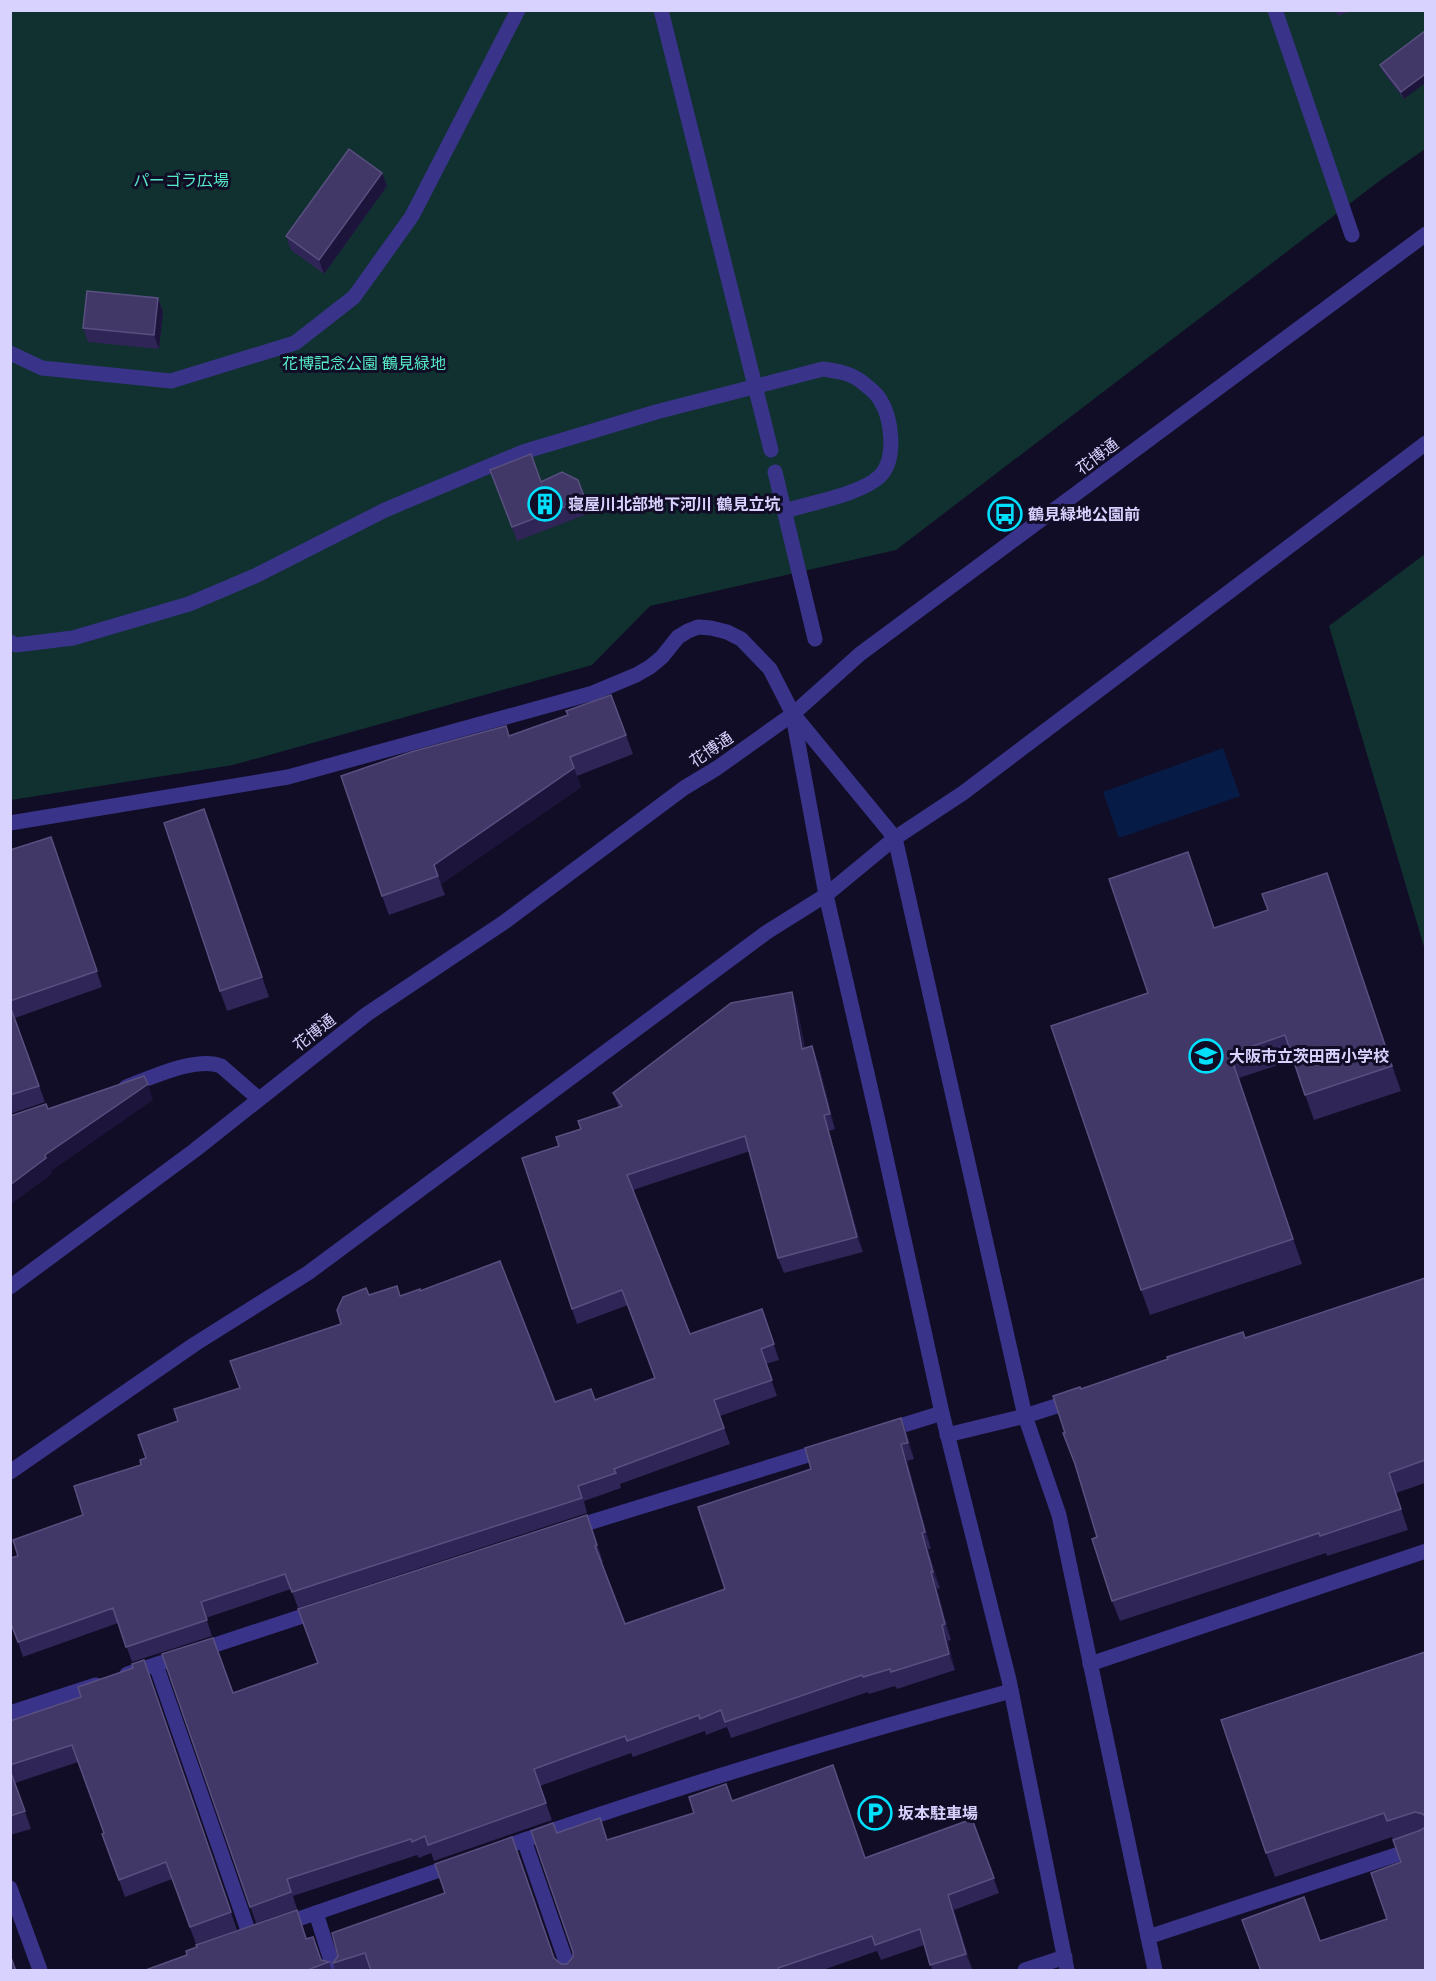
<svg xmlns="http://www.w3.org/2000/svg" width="1436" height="1981" font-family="Mulish,'Noto Sans JP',sans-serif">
	<rect width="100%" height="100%" fill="#120d26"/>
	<g fill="#103130">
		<polygon points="11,11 1425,11 1425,149 1382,179 896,550 650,606 592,665 233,765 11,800"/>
		<polygon points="1425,554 1425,950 1329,626"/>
	</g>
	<polygon fill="#061c46" points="1223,748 1240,796 1119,838 1103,792"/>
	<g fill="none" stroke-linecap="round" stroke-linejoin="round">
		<g stroke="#393489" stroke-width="15">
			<polyline points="661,10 771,450"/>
			<polyline points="1275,10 1352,235"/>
			<polyline points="10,353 42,368 171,381 295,343 354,297 412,216 518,10"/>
			<polyline points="775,472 815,639"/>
			<path d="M10 642 16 645 73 638 189 604 255 576 385 510 523 452 656 412 823 369C837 371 851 373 862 382 867 386 875 392 879 398 892 417 897 459 880 476 862 494 810 503 785 511"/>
			<polyline points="793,716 826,895 878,1121 942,1413 1009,1680 1067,1970"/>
			<polyline points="10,823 288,777 593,693 636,675 650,667 662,657 678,637 688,631 698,627 711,628 727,632 741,639 770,669 793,714 895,838 1025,1416 1059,1515 1155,1970"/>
			<path d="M126 1087C151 1078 196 1056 221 1066L259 1099"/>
			<polyline points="10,1287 195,1150 367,1014 503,923 684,788 717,768 793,714 860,654 1426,234"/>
			<polyline points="884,1431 942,1413"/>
			<polyline points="947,1435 1025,1416 1075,1400"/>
			<polyline points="10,1472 195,1344 308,1273 767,932 826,895 895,838 963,793 1426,443"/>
			<polyline points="572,1528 824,1450"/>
			<polyline points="1090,1664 1426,1551"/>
			<polyline points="156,1665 250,1936"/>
			<polyline points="127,1674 318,1611"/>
			<polyline points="10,1713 96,1685"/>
			<polyline points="524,1840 569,1970"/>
			<path d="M496 1850C666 1790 838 1738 1011 1691"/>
			<polyline points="10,1888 40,1970"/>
			<polyline points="316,1913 334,1970"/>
			<polyline points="281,1925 457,1864"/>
			<polyline points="1148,1937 1426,1845"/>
			<polyline points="1025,1970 1065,1957"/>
		</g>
	</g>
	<g fill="#2f2556">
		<polygon points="1336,10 1354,10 1338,16"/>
		<polygon points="1425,31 1404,99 1383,72 1380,65"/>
		<polygon points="382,173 387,186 324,274 291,250 286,236"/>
		<polygon points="158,298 163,312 159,349 88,342 83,328"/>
		<polygon points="490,470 541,482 578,480 590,513 517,541"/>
		<polygon points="611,695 633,754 577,776 581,787 441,884 445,895 389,915 382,896 509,736 568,715"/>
		<polygon points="212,829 269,997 227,1011 220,991"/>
		<polygon points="51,837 102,987 15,1018 45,1102 10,1114 10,850"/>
		<polygon points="1327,873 1401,1091 1314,1120 1293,1060 1239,1078 1302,1264 1150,1315 1141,1290 1148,993 1197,877 1214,928 1268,910"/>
		<polygon points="797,1007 805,1048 818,1061 835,1129 829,1131 863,1252 784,1273 778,1258 750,1151 633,1190 690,1334 762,1309 779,1360 766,1364 777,1396 720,1416 730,1444 620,1484 621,1488 584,1501 587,1513 298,1608 291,1589 206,1618 212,1636 132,1662 118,1623 23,1657 18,1642 18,1556 83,1515 141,1465 178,1421 240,1388 341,1324 369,1295 400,1296 420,1291 555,1402 596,1400 655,1378 628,1305 577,1324 572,1309 559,1146 581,1129 619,1108 613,1093"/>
		<polygon points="1425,1278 1425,1483 1396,1493 1408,1530 1327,1556 1326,1553 1120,1621 1112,1601 1097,1537 1065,1433 1081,1389 1246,1338"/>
		<polygon points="907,1434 914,1459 907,1461 931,1549 928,1549 940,1588 937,1589 951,1640 948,1641 955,1670 897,1689 895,1686 869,1694 868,1692 731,1738 727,1727 706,1735 705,1731 633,1757 631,1753 540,1786 552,1820 434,1861 431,1853 419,1858 417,1855 293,1896 297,1909 256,1923 162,1654 233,1693 318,1663 587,1515 603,1562 602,1562 625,1624 725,1589 811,1469"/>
		<polygon points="1425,1652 1425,1971 1320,1941 1387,1919 1401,1862 1392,1837 1275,1877 1266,1853"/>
		<polygon points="144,1660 237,1930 196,1944 172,1879 125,1897 102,1834 104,1833 78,1762 15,1783 31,1829 10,1835 10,1721 81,1697 133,1668"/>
		<polygon points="732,1801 865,1858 972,1819 999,1893 954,1910 972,1969 966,1971 933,1971 924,1945 881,1960 877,1951 820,1971 371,1971 370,1968 363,1971 335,1971 333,1963 338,1956 332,1933 555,1958 561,1964 567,1964 573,1957 573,1952 557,1833 608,1840"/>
		<polygon points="297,1910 307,1939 321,1960 329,1962 332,1971 143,1971 187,1955"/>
	</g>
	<g fill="#1c143b">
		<polygon points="1425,74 1425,83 1404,99 1401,92"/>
		<polygon points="382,173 387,186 324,274 319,260"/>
		<polygon points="158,298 163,312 159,349 154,335"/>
		<polygon points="574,768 581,787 441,884 434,865"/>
		<polygon points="1327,873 1336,898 1401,1091 1392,1066"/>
		<polygon points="792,992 797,1007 807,1064 802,1049"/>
		<polygon points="812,1046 818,1061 835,1129 830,1114"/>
		<polygon points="1230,1054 1239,1078 1302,1264 1293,1239"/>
		<polygon points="148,1084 153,1100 51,1171 52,1174 10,1205 10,1185 45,1155"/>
		<polygon points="824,1115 829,1131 863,1252 857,1237"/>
		<polygon points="901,1418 907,1434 914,1459 908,1443"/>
		<polygon points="901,1444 907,1461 931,1549 925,1532"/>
		<polygon points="922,1533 928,1549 940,1588 933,1572"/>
		<polygon points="931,1572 937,1589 951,1640 945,1624"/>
		<polygon points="942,1625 948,1641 955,1670 949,1654"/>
		<polygon points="948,1895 954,1910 972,1969 966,1954"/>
	</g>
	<g fill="#413868" stroke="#595080" stroke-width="1.5">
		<polygon points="1425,31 1425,74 1401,92 1380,65"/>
		<polygon points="349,149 382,173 319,260 286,236"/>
		<polygon points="87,291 158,298 154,335 83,328"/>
		<polygon points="531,454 541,482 562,472 578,480 585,499 512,527 490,470"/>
		<polygon points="611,695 626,735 570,757 574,768 434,865 438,876 382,896 341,776 411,752 506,726 509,736 568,715 566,711"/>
		<polygon points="204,809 262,977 220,991 164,823"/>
		<polygon points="51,837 97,971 10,1001 10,850"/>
		<polygon points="1188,852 1214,928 1268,910 1262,894 1327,873 1392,1066 1305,1095 1285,1035 1230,1054 1293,1239 1141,1290 1051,1026 1148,993 1109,879"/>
		<polygon points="792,992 802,1049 812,1046 830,1114 824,1115 857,1237 778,1258 745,1136 627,1175 690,1334 762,1309 774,1344 761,1349 772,1380 714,1400 724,1428 614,1469 616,1473 578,1486 582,1498 292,1592 285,1574 201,1602 207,1620 126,1647 113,1608 18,1642 10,1621 10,1558 18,1556 13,1540 83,1515 74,1486 141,1465 140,1460 146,1458 138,1435 178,1421 174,1409 240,1388 230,1361 341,1324 337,1310 343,1297 366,1288 369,1295 397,1286 400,1296 420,1289 420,1291 500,1261 555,1402 591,1389 595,1400 655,1378 622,1290 572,1309 522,1158 559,1146 556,1137 581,1129 578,1121 622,1106 613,1093 731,1003"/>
		<polygon points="10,1006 39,1086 10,1095"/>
		<polygon points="144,1076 148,1084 45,1155 46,1158 10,1185 10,1116 46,1104 48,1109"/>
		<polygon points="1425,1278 1425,1460 1389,1473 1401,1509 1320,1536 1319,1533 1112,1601 1092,1539 1097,1537 1075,1464 1063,1433 1065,1433 1053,1396 1080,1387 1081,1389 1168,1359 1167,1357 1243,1332 1245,1338"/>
		<polygon points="901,1418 908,1443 901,1444 925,1532 922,1533 933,1572 931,1572 945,1624 942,1625 949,1654 891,1672 890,1669 863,1677 862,1675 725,1722 721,1710 700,1719 699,1715 627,1741 625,1736 534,1769 546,1803 428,1845 425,1836 412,1842 411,1839 287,1879 291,1892 250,1907 162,1654 213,1638 233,1693 318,1663 298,1609 587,1515 597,1545 595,1546 625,1624 725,1589 698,1507 811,1469 805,1448"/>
		<polygon points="1425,1652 1425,1817 1423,1814 1415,1812 1387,1821 1384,1813 1266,1853 1221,1720"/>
		<polygon points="144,1660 231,1912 190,1927 166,1862 119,1880 102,1834 104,1833 72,1745 10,1765 10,1721 81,1697 78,1687 133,1668 132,1664"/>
		<polygon points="833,1765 865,1858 972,1819 994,1878 948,1895 966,1954 930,1965 920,1929 875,1945 872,1936 778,1968 779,1971 371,1971 365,1953 333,1963 338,1956 332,1933 445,1893 435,1864 512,1837 554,1958 561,1964 567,1964 573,1957 573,1952 531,1831 553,1823 557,1833 600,1818 607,1840 694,1813 689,1797 726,1784 732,1801"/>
		<polygon points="10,1770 25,1811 10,1816"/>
		<polygon points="1425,1825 1425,1971 1261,1971 1242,1920 1304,1897 1320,1941 1387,1919 1371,1873 1401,1862 1393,1840 1421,1830 1425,1827"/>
		<polygon points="297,1910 306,1939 313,1937 321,1960 329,1962 310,1969 311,1971 143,1971 187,1955 186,1951 197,1947 196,1945"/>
		<polygon points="10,1955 16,1971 10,1971"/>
	</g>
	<defs>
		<symbol id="building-ring" viewBox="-11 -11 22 22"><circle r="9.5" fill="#120d26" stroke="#00e0fd" stroke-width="1.5"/><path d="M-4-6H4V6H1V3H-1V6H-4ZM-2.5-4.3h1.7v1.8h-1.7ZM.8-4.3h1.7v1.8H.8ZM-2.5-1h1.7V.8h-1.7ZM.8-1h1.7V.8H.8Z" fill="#00e0fd"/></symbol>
		<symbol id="bus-ring" viewBox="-11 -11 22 22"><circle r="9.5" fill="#120d26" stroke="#00e0fd" stroke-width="1.5"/><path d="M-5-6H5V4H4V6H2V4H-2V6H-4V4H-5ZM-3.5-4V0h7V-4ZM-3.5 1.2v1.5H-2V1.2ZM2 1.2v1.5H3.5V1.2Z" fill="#00e0fd"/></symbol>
		<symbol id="school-ring" viewBox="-11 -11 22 22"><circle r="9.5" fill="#120d26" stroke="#00e0fd" stroke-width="1.5"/><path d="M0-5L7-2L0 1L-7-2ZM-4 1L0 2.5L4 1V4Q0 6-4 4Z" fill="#00e0fd"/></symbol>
		<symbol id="parking-ring" viewBox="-11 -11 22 22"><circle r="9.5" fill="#120d26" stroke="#00e0fd" stroke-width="1.5"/><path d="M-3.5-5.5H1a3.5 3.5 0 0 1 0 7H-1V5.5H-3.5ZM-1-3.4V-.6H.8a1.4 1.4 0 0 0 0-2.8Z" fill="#00e0fd"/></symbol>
	</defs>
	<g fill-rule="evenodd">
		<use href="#building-ring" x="526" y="485" width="38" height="38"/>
		<use href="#bus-ring" x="986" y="495" width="38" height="38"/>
		<use href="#school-ring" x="1187" y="1037" width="38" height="38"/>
		<use href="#parking-ring" x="856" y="1794" width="38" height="38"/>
	</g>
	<g text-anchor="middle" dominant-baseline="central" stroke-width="6" stroke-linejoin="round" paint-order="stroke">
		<g font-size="16" fill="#55e9c6" stroke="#120d26">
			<text x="181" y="180">パーゴラ広場</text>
			<text x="364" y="363">花博記念公園 鶴見緑地</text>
		</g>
		<g font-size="16" fill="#d8d2ff" stroke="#120d26">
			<text transform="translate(1097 456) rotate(-37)">花博通</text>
			<text transform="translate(711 749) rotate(-34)">花博通</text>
			<text transform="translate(314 1032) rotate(-38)">花博通</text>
		</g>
		<g font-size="16" font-weight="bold" fill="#d8d2ff" stroke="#120d26" text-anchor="start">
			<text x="568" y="504">寝屋川北部地下河川 鶴見立坑</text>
			<text x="1028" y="514">鶴見緑地公園前</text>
			<text x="1229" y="1056">大阪市立茨田西小学校</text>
			<text x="898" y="1813">坂本駐車場</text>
		</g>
	</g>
	<rect width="1436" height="1981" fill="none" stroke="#d8d2ff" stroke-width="24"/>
</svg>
